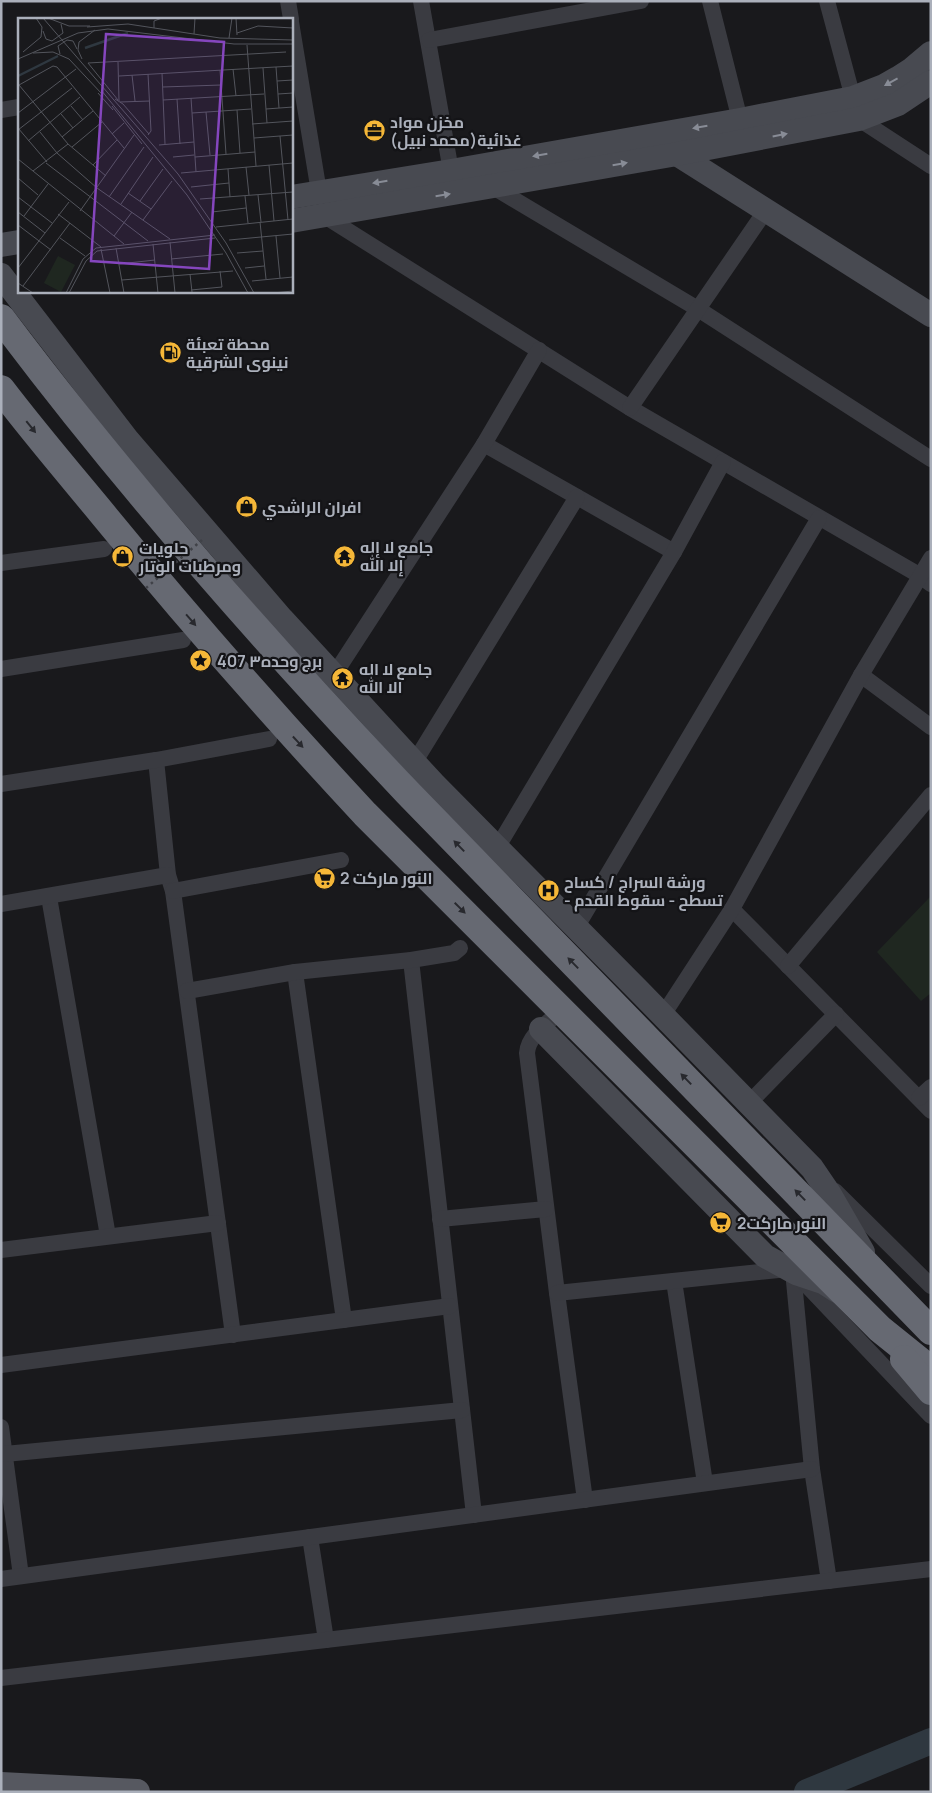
<svg xmlns="http://www.w3.org/2000/svg" width="932" height="1793" font-family="Manrope,Cairo,sans-serif">
	<rect width="100%" height="100%" fill="#19191c"/>
	<polygon fill="#1f2720" points="931,896 931,993 921,1001 877,952"/>
	<g fill="none" stroke-linecap="round" stroke-linejoin="round">
		<polyline stroke="#2f3840" stroke-width="26" points="807,1792 931,1741"/>
		<g stroke="#3a3b41" stroke-width="16">
			<polyline points="288,1 291,19"/>
			<polyline points="421,1 451,171"/>
			<polyline points="710,1 740,120"/>
			<polyline points="827,1 853,98"/>
			<polyline points="291,22 319,192"/>
			<polyline points="429,40 641,1"/>
			<polyline points="1,110 19,107"/>
			<polyline points="859,119 931,166"/>
			<polyline points="493,187 698,309 931,459"/>
			<polyline points="323,215 630,408 919,575 931,584"/>
			<polyline points="630,408 766,210"/>
			<polyline points="484,444 674,552"/>
			<polyline points="1,563 104,549"/>
			<polyline points="1,669 183,640"/>
			<polyline points="334,675 484,444 539,350"/>
			<polyline points="861,675 931,727"/>
			<polyline points="156,760 168,875 173,891 233,1335"/>
			<polyline points="414,763 577,497"/>
			<polyline points="1,784 156,760 269,739"/>
			<polyline points="497,848 674,552 723,462"/>
			<polyline points="173,891 341,860"/>
			<polyline points="49,897 108,1236"/>
			<polyline points="1,904 168,875"/>
			<polyline points="732,909 931,1111"/>
			<polyline points="576,928 819,518"/>
			<polyline points="411,960 474,1515"/>
			<polyline points="788,966 931,795"/>
			<polyline points="295,972 344,1320"/>
			<polyline points="187,991 295,972 411,960 454,953 460,948"/>
			<path d="M562 1010C549 1022 528 1035 527 1053L557 1293 585 1500"/>
			<polyline points="663,1015 732,909 861,675 931,558"/>
			<polyline points="919,1098 931,1087"/>
			<polyline points="749,1103 836,1014"/>
			<polyline points="835,1191 931,1286"/>
			<polyline points="440,1219 546,1209"/>
			<polyline points="1,1250 218,1223"/>
			<polyline points="793,1271 812,1469 829,1581"/>
			<polyline points="796,1274 931,1416"/>
			<polyline points="674,1281 705,1483"/>
			<polyline points="557,1293 788,1269"/>
			<polyline points="1,1365 450,1306"/>
			<polyline points="1,1427 21,1576"/>
			<polyline points="5,1454 462,1410"/>
			<polyline points="310,1537 326,1640"/>
			<polyline points="1,1579 812,1469"/>
			<polyline points="1,1678 931,1569"/>
		</g>
		<g stroke="#484a51" stroke-width="24">
			<polyline points="677,154 931,315"/>
			<polyline points="291,197 451,171 740,120 853,98 884,86 898,78 912,69 931,53"/>
			<polyline points="291,221 677,154 859,119 898,104 931,82"/>
			<polyline points="1,245 19,242"/>
			<polyline points="1,275 127,439 282,619 434,784 639,991 812,1168 829,1193 863,1252"/>
			<polyline points="541,1029 765,1256 796,1273 823,1282 837,1291"/>
		</g>
		<polyline stroke="#565860" stroke-width="26" points="1,1785 137,1792"/>
		<g stroke="#666972" stroke-width="28">
			<path d="M1 318C126 485 265 642 408 793L931 1331"/>
			<path d="M1 389C33 431 67 471 101 512 186 616 274 716 365 814L880 1329 931 1370"/>
			<polyline points="904,1359 931,1391"/>
		</g>
		<polyline stroke="#404248" stroke-width="2.5" stroke-dasharray="2.5 4" stroke-linecap="butt" points="146,588 202,540"/>
	</g>
	<defs><path id="oneway-solid" d="M-6-.8H1V-3.2L6.5 0L1 3.2V.8H-6Z" transform="scale(1.25)"/></defs>
	<g fill="#888c96">
		<use href="#oneway-solid" transform="translate(891 82) rotate(151)"/>
		<use href="#oneway-solid" transform="translate(700 127) rotate(170)"/>
		<use href="#oneway-solid" transform="translate(780 135) rotate(-11)"/>
		<use href="#oneway-solid" transform="translate(540 155) rotate(170)"/>
		<use href="#oneway-solid" transform="translate(620 164) rotate(-10)"/>
		<use href="#oneway-solid" transform="translate(380 182) rotate(171)"/>
		<use href="#oneway-solid" transform="translate(443 195) rotate(-9)"/>
	</g>
	<g fill="#28292e">
		<use href="#oneway-solid" transform="translate(31 427) rotate(51)"/>
		<use href="#oneway-solid" transform="translate(191 620) rotate(49)"/>
		<use href="#oneway-solid" transform="translate(298 742) rotate(47)"/>
		<use href="#oneway-solid" transform="translate(459 846) rotate(-134)"/>
		<use href="#oneway-solid" transform="translate(460 908) rotate(45)"/>
		<use href="#oneway-solid" transform="translate(573 963) rotate(-134)"/>
		<use href="#oneway-solid" transform="translate(686 1079) rotate(-134)"/>
		<use href="#oneway-solid" transform="translate(800 1195) rotate(-134)"/>
	</g>
	<defs>
		<symbol id="office-disc" viewBox="-11 -11 22 22"><circle r="9.5" fill="#f5b738" stroke="#141417"/><path d="M-6-3h4V-5.5h4V-3h4V5H-6ZM-1-4.5V-3h2v-1.5ZM-6 0V1H6V0Z" fill="#111"/></symbol>
		<symbol id="fuel-disc" viewBox="-11 -11 22 22"><circle r="9.5" fill="#f5b738" stroke="#141417"/><path d="M-5.5-6h7V0h2V4h1.3V-2.5L3-4.5l.8-.8L6-3V5H2.5V1h-1V6h-7ZM-4.2-4.7v3.2H.2V-4.7Z" fill="#111"/></symbol>
		<symbol id="shop-disc" viewBox="-11 -11 22 22"><circle r="9.5" fill="#f5b738" stroke="#141417"/><path d="M-5-2.5h2.3a2.7 3.5 0 0 1 5.4 0H5L5.5 6h-11ZM-1.5-2.5h3a1.5 2.3 0 0 0-3 0Z" fill="#111"/></symbol>
		<symbol id="temple-disc" viewBox="-11 -11 22 22"><circle r="9.5" fill="#f5b738" stroke="#141417"/><path d="M0-6L5-2H3V0L6.5 2.5H4V6H1.5V3h-3V6H-4V2.5H-6.5L-3 0V-2H-5Z" fill="#111"/></symbol>
		<symbol id="sight-disc" viewBox="-11 -11 22 22"><circle r="9.5" fill="#f5b738" stroke="#141417"/><path d="M0-6L1.8-2.2L6-1.7L2.9 1.2L3.7 5.4L0 3.3L-3.7 5.4L-2.9 1.2L-6-1.7L-1.8-2.2Z" fill="#111"/></symbol>
		<symbol id="supermarket-disc" viewBox="-11 -11 22 22"><circle r="9.5" fill="#f5b738" stroke="#141417"/><path d="M-6-5.5h2.5l.6 2H6L4.5 2H-2.5L-4.4-4H-6ZM-1.5 3.2a1.3 1.3 0 1 0 .1 0ZM3 3.2a1.3 1.3 0 1 0 .1 0Z" fill="#111"/></symbol>
		<symbol id="hospital-disc" viewBox="-11 -11 22 22"><circle r="9.5" fill="#f5b738" stroke="#141417"/><path d="M-5-5h3v3.5h4V-5h3V5h-3V1.5h-4V5h-3Z" fill="#111"/></symbol>
	</defs>
	<g fill-rule="evenodd">
		<use href="#office-disc" x="362" y="118" width="25" height="25"/>
		<use href="#fuel-disc" x="158" y="340" width="25" height="25"/>
		<use href="#shop-disc" x="234" y="494" width="25" height="25"/>
		<use href="#temple-disc" x="332" y="544" width="25" height="25"/>
		<use href="#shop-disc" x="110" y="544" width="25" height="25"/>
		<use href="#sight-disc" x="188" y="648" width="25" height="25"/>
		<use href="#temple-disc" x="330" y="666" width="25" height="25"/>
		<use href="#supermarket-disc" x="312" y="866" width="25" height="25"/>
		<use href="#hospital-disc" x="536" y="878" width="25" height="25"/>
		<use href="#supermarket-disc" x="708" y="1210" width="25" height="25"/>
	</g>
	<g text-anchor="middle" dominant-baseline="central" stroke-width="4.5" stroke-linejoin="round" paint-order="stroke">
		<g font-size="16" font-weight="bold" fill="#abb0bb" stroke="#141417" text-anchor="start">
			<text x="390" y="122">مخزن مواد<tspan x="390" dy="18">غذائية(محمد نبيل)</tspan></text>
			<text x="186" y="344">محطة تعبئة<tspan x="186" dy="18">نينوى الشرقية</tspan></text>
			<text x="262" y="507">افران الراشدي</text>
			<text x="360" y="547">جامع لا إله<tspan x="360" dy="18">إلا الله</tspan></text>
			<text x="139" y="548">حلويات<tspan x="139" dy="18">ومرطبات الوتار</tspan></text>
			<text x="217" y="661">برج وحده٣ 407</text>
			<text x="359" y="669">جامع لا اله<tspan x="359" dy="18">الا الله</tspan></text>
			<text x="340" y="878">النور ماركت 2</text>
			<text x="564" y="882">ورشة السراج / كساح<tspan x="564" dy="18">- تسطح - سقوط القدم</tspan></text>
			<text x="737" y="1223">النور ماركت2</text>
		</g>
	</g>
	<g transform="translate(18 18)">
		<rect width="275" height="275" fill="#19191c"/>
		<path d="M40 238 57 247 43 274 26 265Z" fill="#1f2720"/>
		<path fill="none" stroke="#2f3840" stroke-width="2.5" d="M67 30 110 15M0 58 40 38"/>
		<path fill="none" stroke="#53555c" stroke-width="1" d="M25 0 160 156 208 225 236 275M30 0 51 8H72M218 0 219 17M69 9 110 6 202 20 275 22M136 10V3L144 0M25 13 28 21 34 23 45 15 43 6M219 15 240 8 275 10M176 16 177 0M211 20 214 0M229 27 238 148M5 34 23 19 24 9 18 0M15 35 35 34 51 41 84 76M42 36 40 28 49 22 55 23 59 31M0 41 60 15 90 11 216 26H275M64 41 60 32 61 24 77 12M100 44 101 83M70 45 268 34M70 45 100 82M258 49 261 90M245 50 249 105M215 51 218 78M202 52 208 136M144 55 147 126M114 57 117 83M101 58 275 48M259 63 275 62M145 69 203 67M83 72 169 177 208 235 230 275M80 75 95 92M260 76 275 75M173 80 178 154M97 81 105 86 131 116M159 81 162 126M145 82 246 76M102 84 132 83M53 88 65 102M94 88 124 126M248 91 275 89M219 92 222 135M188 94 192 137M0 95 58 51M174 95 233 91M43 96 55 110M234 106 275 103M0 110 29 144M0 112 54 70M22 114 39 135 79 170 152 221M94 116 106 105M130 117 133 113 130 56M262 118 270 202M44 119 75 93M236 120 275 117M10 123 62 79M141 127 176 124M54 129 84 104M155 139 176 137M177 139 237 134M0 141 106 226M28 145 130 223M75 147 99 122M251 147 256 203M228 149 231 177M210 151 212 179M15 153 50 126M163 155 275 145M88 158 50 126 1 67 35 48 39 49 106 130M0 160 20 177M173 169 211 165M110 175 133 191M240 177 243 204M227 178 230 205M0 179 34 205M91 179 126 129M182 181 275 174M122 183 145 151M103 186 135 139M62 193 116 117M0 194 27 215M194 194 228 190M40 196 83 229M6 198 30 166M125 202 154 163M242 204 248 261M0 207 33 232M198 209 275 201M96 218 114 194M258 218 262 260M42 220 67 238M211 222 275 216M152 224 157 275M135 226 140 275M98 230 106 275M83 231 92 275M219 235 245 233M153 241 205 236M101 246 137 242M0 250 51 184M227 250 246 248M172 256 174 274M104 262 215 253M234 263 275 259M0 265 15 275M5 268 52 205M173 272 204 269 202 253M48 275 65 241 78 230 197 217M51 275 68 243 79 233 197 220M255 275 275 273"/>
		<path fill="#8546be" fill-opacity="0.15" stroke="#8546be" stroke-width="2.5" d="M88 16 206 24 191 251 73 243Z"/>
		<rect width="275" height="275" fill="none" stroke="#abb0bb" stroke-width="2.5"/>
	</g>
	<rect width="932" height="1793" fill="none" stroke="#abb0bb" stroke-width="5"/>
</svg>
